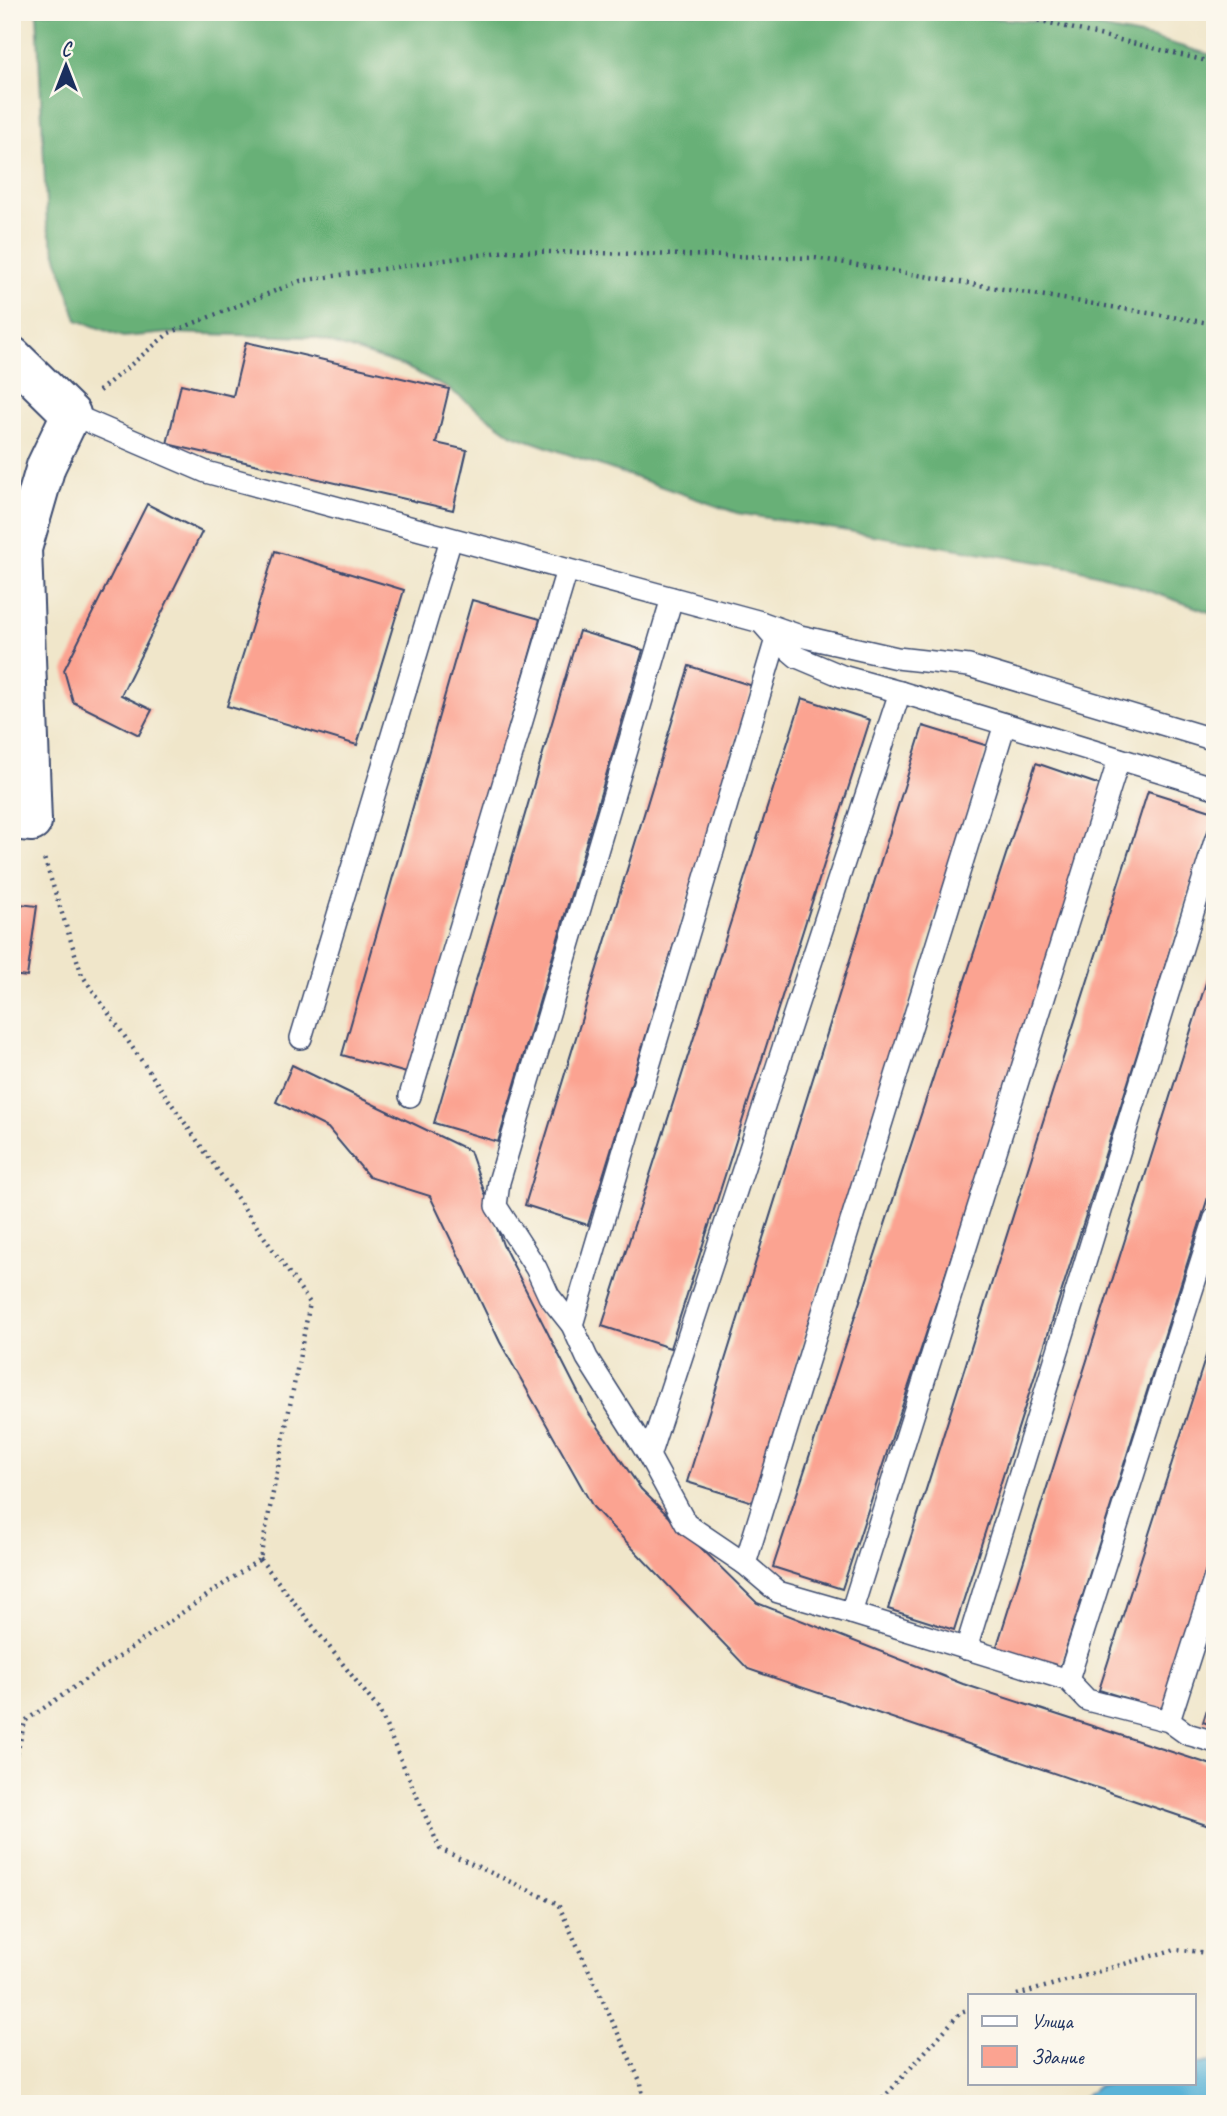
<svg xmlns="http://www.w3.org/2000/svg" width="1227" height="2116" font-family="Caveat,sans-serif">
	<rect width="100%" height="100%" fill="#fbf7ec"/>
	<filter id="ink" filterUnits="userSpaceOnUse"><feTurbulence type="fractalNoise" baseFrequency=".0143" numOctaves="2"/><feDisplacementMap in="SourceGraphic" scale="14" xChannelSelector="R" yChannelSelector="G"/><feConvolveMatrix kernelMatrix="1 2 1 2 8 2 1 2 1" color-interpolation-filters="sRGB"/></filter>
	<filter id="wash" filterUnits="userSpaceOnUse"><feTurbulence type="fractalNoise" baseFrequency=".00686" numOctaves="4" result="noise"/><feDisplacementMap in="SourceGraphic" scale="28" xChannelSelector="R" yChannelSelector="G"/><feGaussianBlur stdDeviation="1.57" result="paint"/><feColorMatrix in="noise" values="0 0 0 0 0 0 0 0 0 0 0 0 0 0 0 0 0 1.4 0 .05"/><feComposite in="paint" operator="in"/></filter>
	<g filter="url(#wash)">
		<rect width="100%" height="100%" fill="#f0e6ca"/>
		<polygon fill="#67b077" stroke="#41706a" stroke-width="2" points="37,12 898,12 1079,24 1156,39 1215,56 1215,614 1118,580 1070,567 737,513 513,435 449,389 404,366 313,337 169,333 123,337 77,320 47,225"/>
		<polygon fill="#5ab3d7" stroke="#3a719a" stroke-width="2" points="1215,2061 1215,2104 1076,2104 1097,2086 1114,2083 1194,2083 1194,2065"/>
		<g id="blocks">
			<g fill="#fba391">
				<polygon points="246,342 449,389 436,443 467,450 453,510 167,444 181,384 233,396"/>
				<polygon points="147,504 202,532 121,695 152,710 139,735 73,702 64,670"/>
				<polygon points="275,551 404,590 357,745 227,706"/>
				<polygon points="472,600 540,619 410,1074 342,1055"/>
				<polygon points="579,631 643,650 498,1142 434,1123"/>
				<polygon points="689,666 753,686 588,1225 525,1205"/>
				<polygon points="802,698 870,720 670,1348 602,1326"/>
				<polygon points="923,726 988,746 753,1502 687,1482"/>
				<polygon points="1036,763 1106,787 842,1589 773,1567"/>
				<polygon points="1148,791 1214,812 954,1630 888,1609"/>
				<polygon points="12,903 37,906 27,977 12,975"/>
				<polygon points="1215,954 1215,1175 1060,1668 996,1649"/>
				<polygon points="292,1065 470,1151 503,1245 588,1412 641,1489 757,1603 963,1684 1215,1766 1215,1828 748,1669 593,1507 500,1342 430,1196 369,1177 328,1128 276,1102"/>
				<polygon points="1215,1328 1215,1552 1164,1710 1099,1690"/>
				<polygon points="1214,1687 1215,1687 1215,1726 1203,1722"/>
			</g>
		</g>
	</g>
	<g filter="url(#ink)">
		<use href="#blocks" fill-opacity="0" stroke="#3b4a6e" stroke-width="2"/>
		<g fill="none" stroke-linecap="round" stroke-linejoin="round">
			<defs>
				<g id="lane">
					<polyline points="71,414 206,472 761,622 776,639 797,657 842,676 900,692 1215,788"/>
					<polyline points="672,598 499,1182 496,1206 536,1268 549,1296 572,1325 587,1358 649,1456 686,1524 745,1564 778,1592 851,1613 1068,1680 1087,1700 1169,1721 1187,1734 1215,1742"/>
					<polyline points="763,623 800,636 897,658 969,666 1215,740"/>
					<polyline points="301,1038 451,539"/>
					<polyline points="410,1096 567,570"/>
					<polyline points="572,1325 776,639"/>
					<polyline points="649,1456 900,692"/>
					<polyline points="745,1564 1005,724"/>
					<polyline points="851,1613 1119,759"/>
					<polyline points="966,1649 1215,841"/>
					<polyline points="1068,1680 1215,1218"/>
					<polyline points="1169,1721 1215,1577"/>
				</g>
				<polyline id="street" points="12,356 71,414 46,466 22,549 32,822 12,820"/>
			</defs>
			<use href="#lane" stroke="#3b4a6e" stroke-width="24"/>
			<use href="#street" stroke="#3b4a6e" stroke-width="42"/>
			<g stroke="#3b4a6e" stroke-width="4.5" stroke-dasharray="2 5" stroke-linecap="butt">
				<polyline points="1004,12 1215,63"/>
				<polyline points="99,391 169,333 300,281 507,251 815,258 1215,324"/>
				<polyline points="260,1559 379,1710 440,1849 558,1904 641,2083 644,2104"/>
				<polyline points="12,1774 25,1721 260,1559 310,1303 82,975 43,855"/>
				<polyline points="1017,1995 1176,1949 1215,1954"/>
				<polyline points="878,2104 961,2012 970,2009"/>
			</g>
			<use href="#lane" stroke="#fff" stroke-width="21"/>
			<use href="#street" stroke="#fff" stroke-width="38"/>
		</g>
	</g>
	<rect width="1227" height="2116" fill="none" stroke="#fbf7ec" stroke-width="42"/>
	<rect x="968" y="1994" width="228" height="91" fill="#fbf7ec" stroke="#a1a7b3" stroke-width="2"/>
	<rect x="982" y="2016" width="35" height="10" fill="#ffffff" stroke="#a1a7b3" stroke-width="2"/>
	<text x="1031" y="2028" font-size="21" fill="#1b2f5e">Улица</text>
	<rect x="982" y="2046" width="35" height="21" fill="#fba391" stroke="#a1a7b3" stroke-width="2"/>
	<text x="1031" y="2064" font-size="21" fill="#1b2f5e">Здание</text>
	<g transform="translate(66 66)" stroke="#fbf7ec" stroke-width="5" paint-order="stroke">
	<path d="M0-5L12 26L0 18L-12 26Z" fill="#1b2f5e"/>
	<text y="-10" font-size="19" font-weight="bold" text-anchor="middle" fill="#1b2f5e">С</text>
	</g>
</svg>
